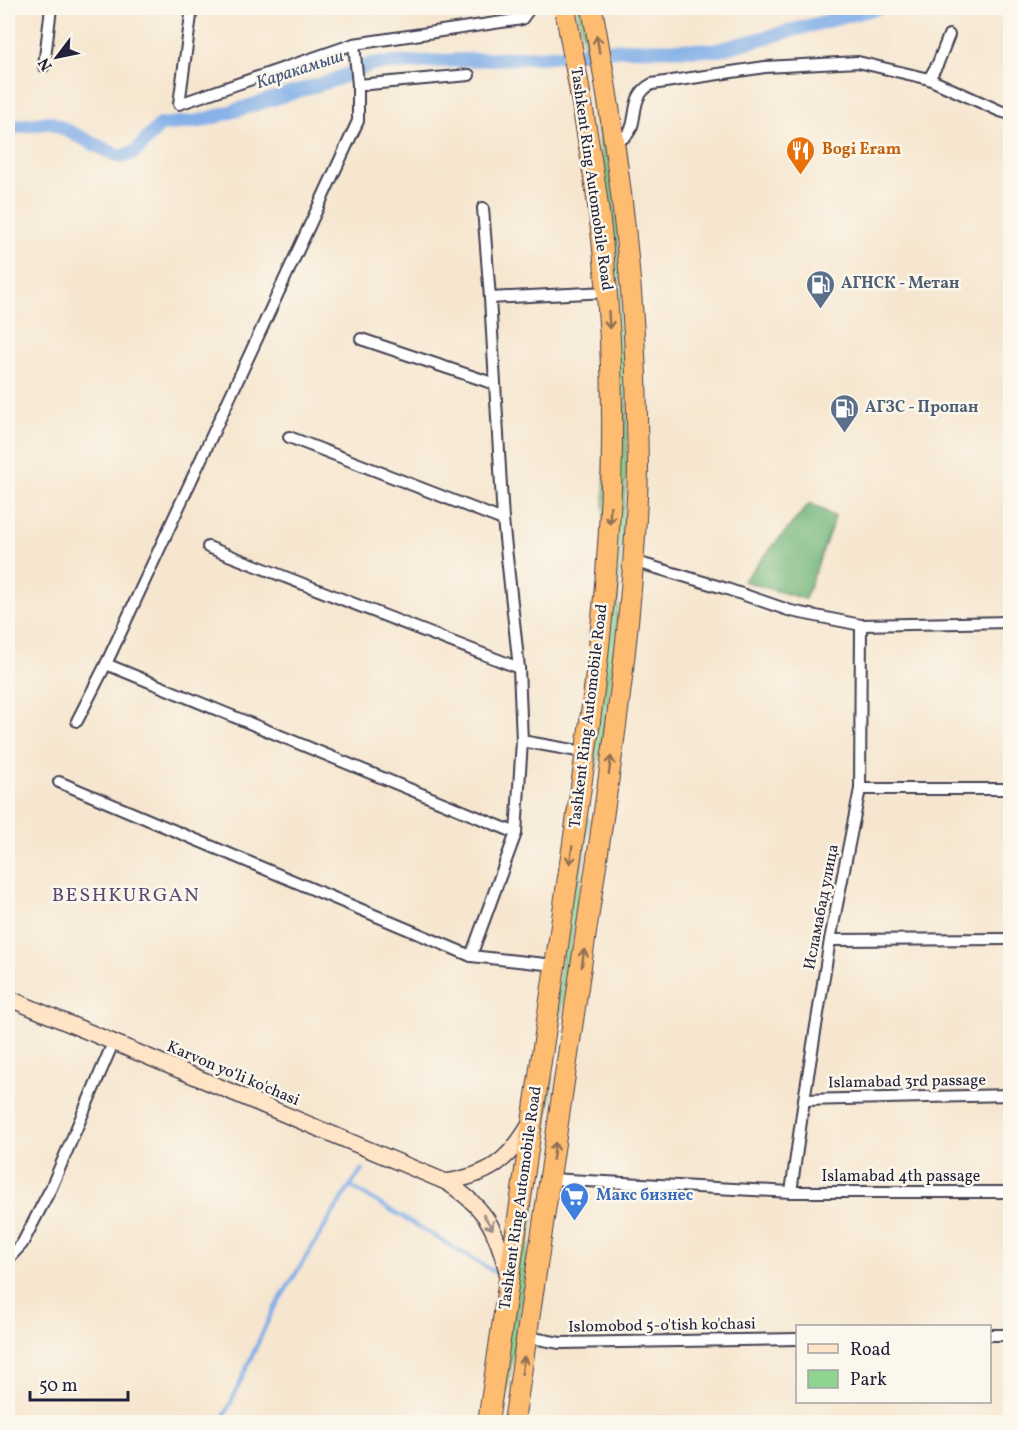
<svg xmlns="http://www.w3.org/2000/svg" width="1018" height="1430" font-family="Vollkorn,serif">
	<rect width="100%" height="100%" fill="#fbf7ec"/>
	<filter id="ink" filterUnits="userSpaceOnUse"><feTurbulence type="fractalNoise" baseFrequency=".0167" numOctaves="2"/><feDisplacementMap in="SourceGraphic" scale="12" xChannelSelector="R" yChannelSelector="G"/><feConvolveMatrix kernelMatrix="1 2 1 2 8 2 1 2 1" color-interpolation-filters="sRGB"/></filter>
	<filter id="wash" filterUnits="userSpaceOnUse"><feTurbulence type="fractalNoise" baseFrequency=".008" numOctaves="4" result="noise"/><feDisplacementMap in="SourceGraphic" scale="24" xChannelSelector="R" yChannelSelector="G"/><feGaussianBlur stdDeviation="1.35" result="paint"/><feColorMatrix in="noise" values="0 0 0 0 0 0 0 0 0 0 0 0 0 0 0 0 0 1.4 0 .05"/><feComposite in="paint" operator="in"/></filter>
	<g filter="url(#wash)">
		<rect width="100%" height="100%" fill="#f6e6cf"/>
		<g fill="#8fd58f" stroke="#587c65" stroke-width="1.5">
			<polygon points="577,8 585,8 616,216 626,354 627,426 625,494 616,632 608,701 597,770 590,769 601,700 609,214 591,76"/>
			<polygon points="582,818 589,819 556,1051 549,1050"/>
			<polygon points="545,1075 553,1077 503,1422 494,1422"/>
		</g>
		<polygon fill="#73b67a" stroke="#4a6c5a" stroke-width="1.5" points="810,503 835,517 805,599 743,581"/>
		<g fill="none" stroke-linecap="round" stroke-linejoin="round">
			<g stroke="#7dace7" stroke-width="4">
				<polyline points="350,1186 498,1274"/>
				<polyline points="222,1422 272,1312 350,1186 363,1169"/>
			</g>
			<g stroke="#7dace7" stroke-width="14">
				<polyline points="1009,8 1010,8"/>
				<polyline points="8,128 50,122 120,157 135,152 160,125 201,121 334,80 371,64 539,57 625,49 718,50 877,8"/>
			</g>
		</g>
	</g>
	<g filter="url(#ink)">
		<g fill="none" stroke-linecap="round" stroke-linejoin="round">
			<defs>
				<g id="street">
					<polyline points="192,8 179,104 354,44 522,19 530,8"/>
					<polyline points="949,35 938,63 929,79 1000,111 1010,114"/>
					<polyline points="44,66 51,8"/>
					<polyline points="358,85 469,75"/>
					<path d="M614 142C617 141 620 140 623 138 642 126 626 97 652 84L765 67 858 62 929 79"/>
					<polyline points="490,298 607,292"/>
					<polyline points="361,339 495,384"/>
					<polyline points="289,437 503,520"/>
					<polyline points="208,547 519,668"/>
					<polyline points="633,561 727,589 791,611 861,625 1010,622"/>
					<polyline points="106,664 516,833"/>
					<polyline points="77,721 106,664 358,121 358,85 354,44"/>
					<polyline points="522,741 578,751"/>
					<polyline points="59,782 471,956 555,965"/>
					<polyline points="860,789 1010,789"/>
					<polyline points="830,940 1010,939"/>
					<polyline points="471,956 516,833 522,741 519,668 503,520 490,298 483,208"/>
					<polyline points="804,1100 1010,1095"/>
					<polyline points="550,1179 791,1192 1010,1192"/>
					<polyline points="791,1192 804,1100 830,940 860,789 861,625"/>
					<polyline points="8,1259 22,1244 51,1188 113,1043"/>
					<polyline points="990,1335 1010,1335"/>
					<polyline points="527,1337 560,1343 798,1339"/>
				</g>
				<g id="secondary">
					<path d="M8 998 446 1182C487 1208 496 1229 508 1275"/>
					<path d="M446 1182C488 1175 508 1162 530 1124"/>
				</g>
				<g id="highway">
					<path d="M488 1422C514 1248 539 1073 565 898 587 746 611 595 612 442 613 365 608 288 599 213 590 144 577 76 565 8"/>
					<path d="M514 1422C539 1252 564 1082 589 912 611 766 634 619 638 470 638 451 637 432 637 413 635 277 617 142 592 8"/>
				</g>
			</defs>
			<use href="#street" stroke="#423f51" stroke-width="14"/>
			<use href="#secondary" stroke="#423f51" stroke-width="18"/>
			<use href="#highway" stroke="#423f51" stroke-width="22"/>
			<use href="#street" stroke="#fff" stroke-width="10"/>
			<use href="#secondary" stroke="#ffe4c6" stroke-width="15"/>
			<use href="#highway" stroke="#febc70" stroke-width="20"/>
		</g>
		<defs><path id="oneway-shaft" d="M-6 0H5M1.5-3L5.5 0L1.5 3" fill="none" stroke-width="1.6" stroke-linecap="round" stroke-linejoin="round" transform="scale(1.5)"/></defs>
		<g stroke="#906f56">
			<use href="#oneway-shaft" transform="translate(598 44) rotate(-99)"/>
			<use href="#oneway-shaft" transform="translate(609 320) rotate(87)"/>
			<use href="#oneway-shaft" transform="translate(610 515) rotate(92)"/>
			<use href="#oneway-shaft" transform="translate(610 765) rotate(-83)"/>
			<use href="#oneway-shaft" transform="translate(571 855) rotate(98)"/>
			<use href="#oneway-shaft" transform="translate(583 958) rotate(-82)"/>
			<use href="#oneway-shaft" transform="translate(554 1151) rotate(-82)"/>
			<use href="#oneway-shaft" transform="translate(523 1365) rotate(-82)"/>
		</g>
		<use stroke="#9c8d87" href="#oneway-shaft" transform="translate(488 1222) rotate(57)"/>
	</g>
	<defs>
		<symbol id="restaurant-pin" viewBox="-11 -11 22 30"><path d="M0 17L-7.5 6A9.5 9.5 0 1 1 7.5 6Z" fill="#e8710a" stroke="#fbf7ec"/><path d="M-5-6h1v4h1v-4h1v4h1v-4h1v5L-1.5 .5V6h-2V.5L-5-1ZM5-6V6H3V1.5H1.5Q1.5-4 5-6Z" fill="#fff"/></symbol>
		<symbol id="fuel-pin" viewBox="-11 -11 22 30"><path d="M0 17L-7.5 6A9.5 9.5 0 1 1 7.5 6Z" fill="#5c6f8a" stroke="#fbf7ec"/><path d="M-5.5-6h7V0h2V4h1.3V-2.5L3-4.5l.8-.8L6-3V5H2.5V1h-1V6h-7ZM-4.2-4.7v3.2H.2V-4.7Z" fill="#fff"/></symbol>
		<symbol id="supermarket-pin" viewBox="-11 -11 22 30"><path d="M0 17L-7.5 6A9.5 9.5 0 1 1 7.5 6Z" fill="#3f7fe0" stroke="#fbf7ec"/><path d="M-6-5.5h2.5l.6 2H6L4.5 2H-2.5L-4.4-4H-6ZM-1.5 3.2a1.3 1.3 0 1 0 .1 0ZM3 3.2a1.3 1.3 0 1 0 .1 0Z" fill="#fff"/></symbol>
	</defs>
	<g fill-rule="evenodd">
		<use href="#restaurant-pin" x="784" y="134" width="33" height="45"/>
		<use href="#fuel-pin" x="804" y="268" width="33" height="45"/>
		<use href="#fuel-pin" x="828" y="392" width="33" height="45"/>
		<use href="#supermarket-pin" x="558" y="1180" width="33" height="45"/>
	</g>
	<g text-anchor="middle" dominant-baseline="central" stroke-width="5" stroke-linejoin="round" paint-order="stroke">
		<g font-size="16" font-weight="bold" fill="#c56008" stroke="#fbf7ec" text-anchor="start">
			<text x="822" y="150">Bogi Eram</text>
		</g>
		<g font-size="16" fill="#22223b" stroke="#fbf7ec">
			<text transform="translate(591 179) rotate(82)">Tashkent Ring Automobile Road</text>
			<text transform="translate(589 716) rotate(-83)">Tashkent Ring Automobile Road</text>
			<text transform="translate(822 907) rotate(-79)">Исламабад улица</text>
			<text transform="translate(233 1074) rotate(23)">Karvon yo‘li ko'chasi</text>
			<text transform="translate(907 1082) rotate(-1)">Islamabad 3rd passage</text>
			<text x="901" y="1177">Islamabad 4th passage</text>
			<text transform="translate(521 1198) rotate(-82)">Tashkent Ring Automobile Road</text>
			<text transform="translate(662 1326) rotate(-1)">Islomobod 5-o'tish ko'chasi</text>
		</g>
		<g font-size="16" font-weight="bold" fill="#4e5e75" stroke="#fbf7ec" text-anchor="start">
			<text x="841" y="284">АГНСК - Метан</text>
			<text x="865" y="408">АГЗС - Пропан</text>
		</g>
		<g font-size="16" font-weight="bold" fill="#366cbe" stroke="#fbf7ec" text-anchor="start">
			<text x="596" y="1196">Макс бизнес</text>
		</g>
		<g font-size="18" font-style="italic" fill="#465980" stroke="#fbf7ec">
			<text transform="translate(300 70) rotate(-18)">Каракамыш</text>
		</g>
		<g font-size="20" letter-spacing="1.5" fill="#5a4b74" stroke="#fbf7ec">
			<text x="126" y="896">BESHKURGAN</text>
		</g>
	</g>
	<rect width="1018" height="1430" fill="none" stroke="#fbf7ec" stroke-width="30"/>
	<rect x="796" y="1325" width="195" height="78" fill="#fbf7ec" stroke="#a4a2a5" stroke-width="1.5"/>
	<rect x="808" y="1344" width="30" height="9" fill="#ffe4c6" stroke="#a4a2a5" stroke-width="1.5"/>
	<text x="850" y="1355" font-size="18" fill="#22223b">Road</text>
	<rect x="808" y="1370" width="30" height="18" fill="#8fd58f" stroke="#a4a2a5" stroke-width="1.5"/>
	<text x="850" y="1385" font-size="18" fill="#22223b">Park</text>
	<g transform="translate(57 57) rotate(238)" stroke="#fbf7ec" stroke-width="4.5" paint-order="stroke">
	<path d="M0-4.5L10 22L0 15L-10 22Z" fill="#22223b"/>
	<text y="-9" font-size="16" font-weight="bold" text-anchor="middle" fill="#22223b">N</text>
	</g>
	<path d="M30 1391v9h98v-9" fill="none" stroke="#22223b" stroke-width="3"/>
	<text x="39" y="1391" font-size="18" fill="#22223b" stroke="#fbf7ec" stroke-width="4.5" paint-order="stroke">50 m</text>
</svg>
